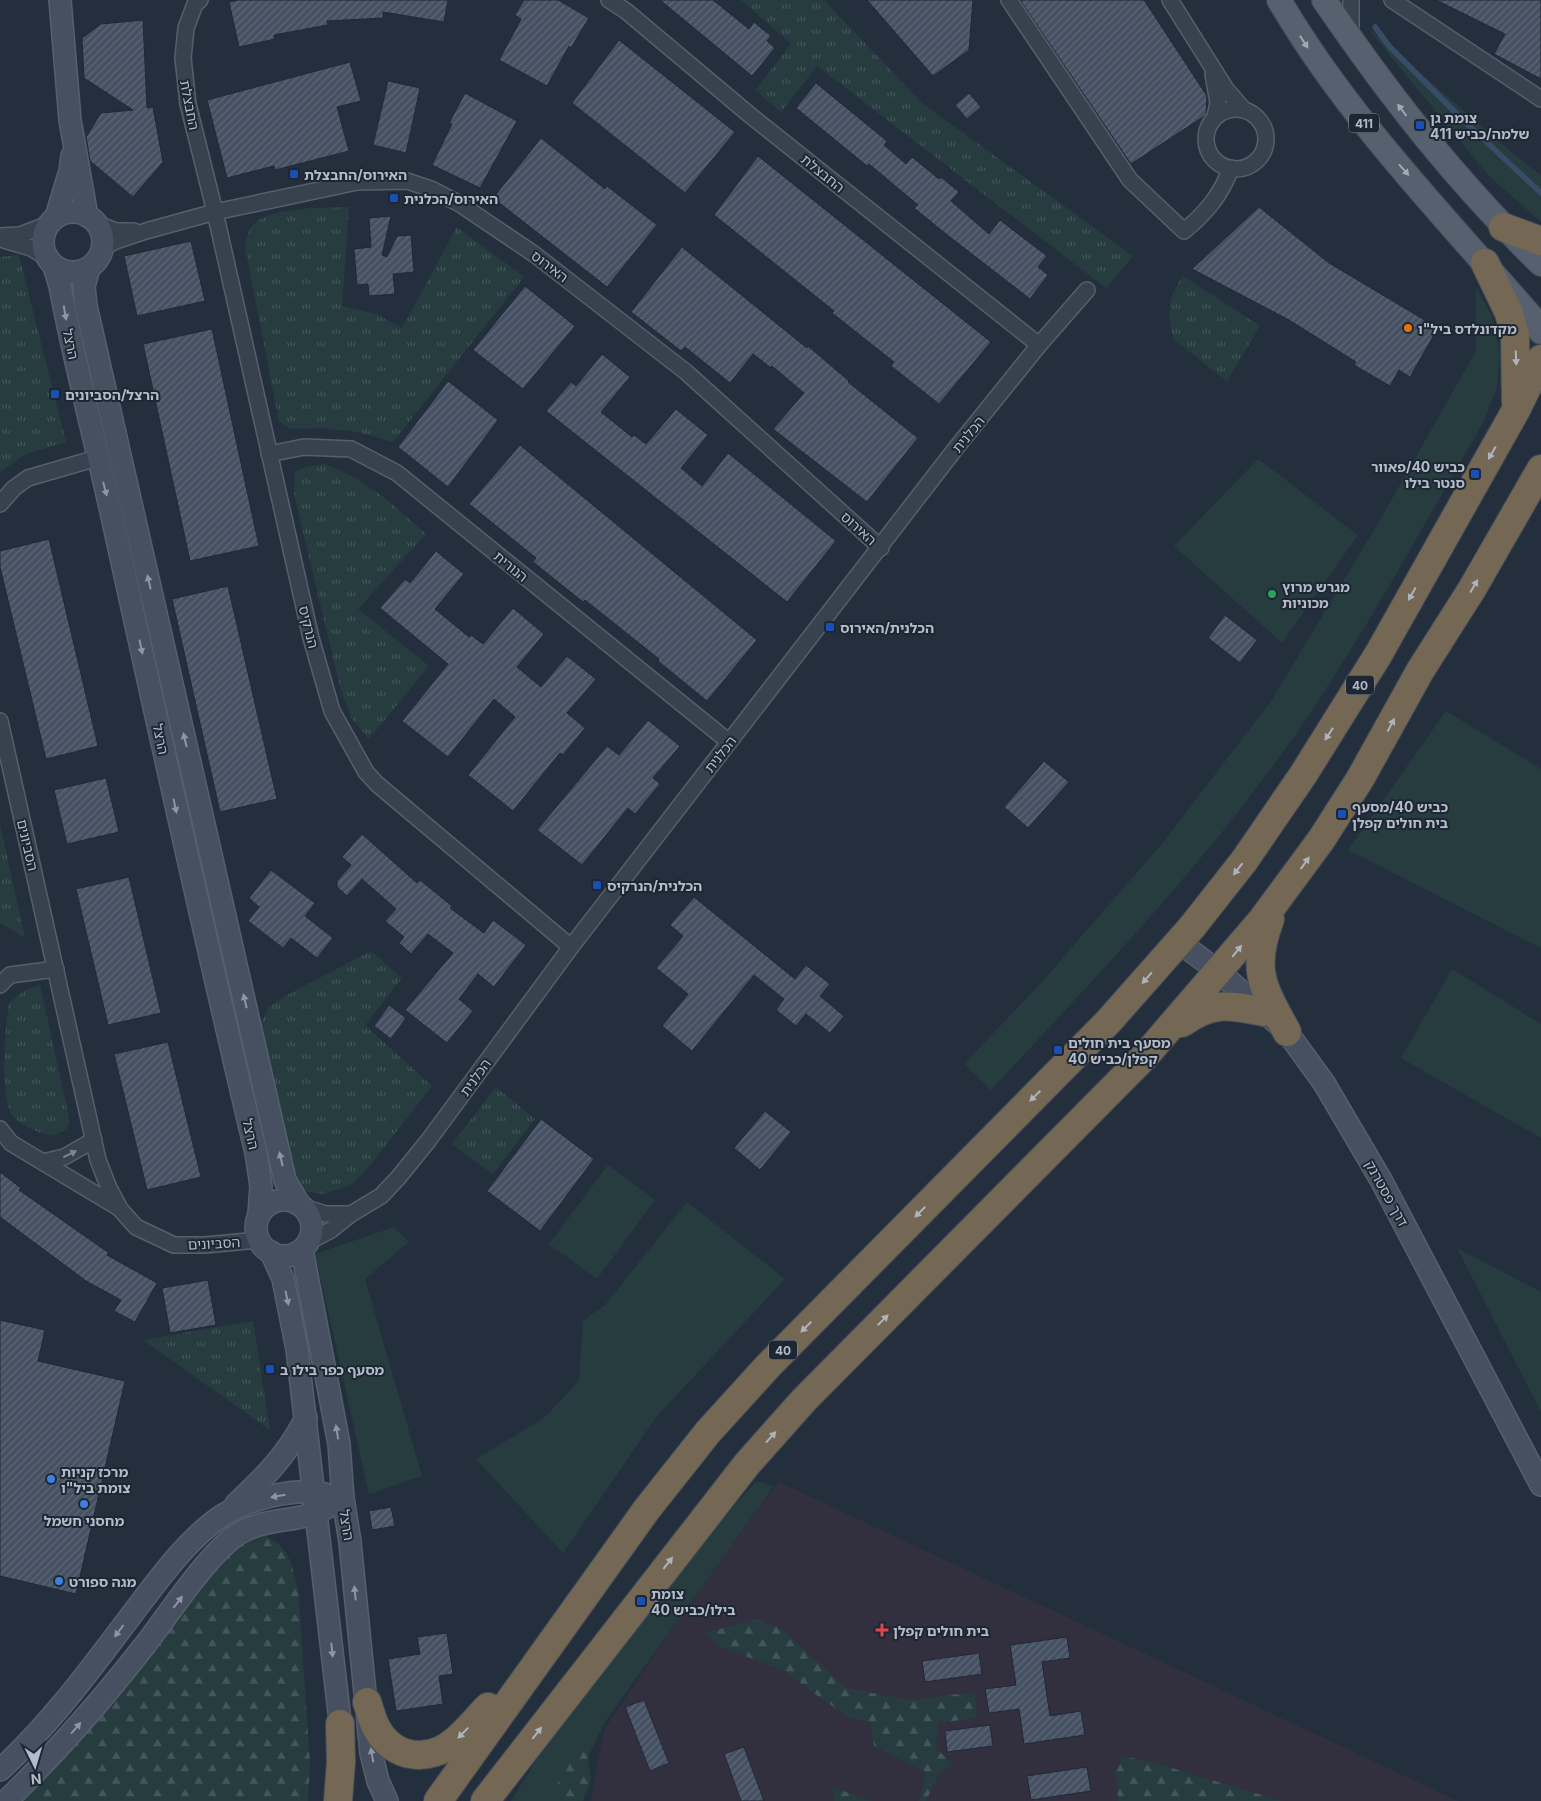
<svg xmlns="http://www.w3.org/2000/svg" width="1541" height="1801" font-family="Inter,'Noto Sans Hebrew',sans-serif">
	<defs>
		<pattern id="forest-firs" width="22" height="20" patternUnits="userSpaceOnUse" patternTransform="scale(1.25)"><rect width="22" height="20" fill="#263c3f"/><path d="M5 1l3.5 6h-7zM16 11l3.5 6h-7z" fill="#435659"/></pattern>
		<pattern id="park-tufts" width="24" height="20" patternUnits="userSpaceOnUse" patternTransform="scale(1.25)"><rect width="24" height="20" fill="#263c3f"/><path d="M3 7l-1-3M5 7V3M7 7l1-3M15 17l-1-3M17 17v-4M19 17l1-3" fill="none" stroke="#435659"/></pattern>
		<pattern id="building-hatch" width="6" height="6" patternUnits="userSpaceOnUse" patternTransform="scale(1.25)"><rect width="6" height="6" fill="#455162"/><path d="M-1 1l2-2M0 6l6-6M5 7l2-2" fill="none" stroke="#5d6877"/></pattern>
	</defs>
	<rect width="100%" height="100%" fill="#242f3e"/>
	<polygon fill="#32303f" points="779,1482 1458,1801 591,1801 604,1730 700,1586"/>
	<g fill="#263c3f">
		<polygon points="1366,26 1516,156 1541,175 1541,222 1488,175"/>
		<path d="M1476 287 1492 316 1500 353 1497 387 1483 423C1421 529 1363 638 1293 738 1204 865 1096 977 991 1090L964 1064 1041 983 1165 840 1271 701 1380 520 1476 351Z"/>
		<polygon points="1258,459 1358,535 1282,643 1174,546"/>
		<polygon points="1446,711 1541,769 1541,948 1348,850"/>
		<polygon points="1452,969 1541,1024 1541,1138 1401,1058"/>
		<polygon points="608,1165 655,1200 597,1279 549,1244"/>
		<polygon points="687,1202 785,1279 657,1416 563,1553 476,1459 544,1418 579,1381 583,1321 605,1305"/>
		<polygon points="394,1227 409,1242 365,1279 422,1476 369,1494 315,1254"/>
		<polygon points="1457,1248 1541,1292 1541,1412"/>
		<polygon points="756,1481 774,1486 605,1722 566,1801 511,1801 551,1736 655,1597"/>
	</g>
	<g fill="url(#forest-firs)">
		<path d="M264 1535C290 1548 290 1561 298 1587L310 1764 308 1801H17L210 1573C226 1556 240 1538 264 1535Z"/>
		<polygon points="755,1619 782,1629 846,1688 909,1700 975,1692 977,1718 938,1723 936,1748 953,1765 939,1773 926,1801 919,1801 926,1772 874,1746 871,1723 847,1716 819,1697 783,1670 720,1647 706,1633"/>
		<polygon points="585,1735 591,1779 583,1801 548,1801"/>
		<polygon points="1123,1756 1155,1763 1282,1801 1118,1801 1116,1773"/>
		<polygon points="832,1787 873,1801 834,1801"/>
	</g>
	<g fill="url(#park-tufts)">
		<polygon points="741,0 824,0 923,104 1133,256 1106,288 817,66 781,112 755,90 791,44"/>
		<path d="M349 207 342 306 376 314 402 328 457 227 524 277 393 442 358 432 323 428 291 429 279 422 245 247C247 236 249 226 259 220 279 207 326 208 349 207Z"/>
		<polygon points="19,255 66,442 26,454 0,472 0,257"/>
		<path d="M1183 276 1260 326 1227 381 1173 339C1167 312 1167 298 1183 276Z"/>
		<path d="M324 464C367 479 393 505 426 534L358 609 429 666 369 739 352 719 341 691 294 494 295 472 307 466Z"/>
		<polygon points="0,824 25,938 0,923"/>
		<polygon points="371,951 402,978 365,1025 432,1086 368,1168 351,1185 323,1194 305,1191 292,1178 261,1024 268,1007 287,995"/>
		<path d="M40 985 70 1122 66 1129 53 1136C38 1133 17 1125 10 1111 0 1087 5 1029 9 1003L25 990Z"/>
		<polygon points="496,1087 535,1119 493,1174 452,1144"/>
		<polygon points="253,1321 270,1430 143,1340"/>
	</g>
	<g fill="none" stroke-linecap="round" stroke-linejoin="round">
		<polyline stroke="#394c67" stroke-width="5.5" points="1375,27 1389,46 1463,120 1541,193"/>
	</g>
	<g fill="url(#building-hatch)" stroke="#1f2835">
		<polygon points="239,0 448,0 444,22 383,12 383,18 327,21 328,25 274,35 275,39 239,47 229,2"/>
		<polygon points="524,0 558,0 589,18 571,48 569,46 547,86 499,60 521,19 515,15"/>
		<polygon points="660,0 713,0 749,29 754,22 771,36 767,41 775,48 752,76"/>
		<polygon points="867,0 973,0 969,50 933,76"/>
		<polygon points="1020,0 1144,0 1207,96 1206,115 1131,164"/>
		<polygon points="1436,0 1541,0 1541,79 1494,54 1505,34"/>
		<polygon points="143,20 147,108 153,107 163,162 133,197 90,161 86,137 101,113 133,110 84,78 82,38 101,24"/>
		<polygon points="619,40 735,132 685,193 572,103"/>
		<polygon points="350,62 361,101 337,107 349,151 275,170 274,166 227,178 207,100"/>
		<polygon points="388,81 420,88 406,153 373,145"/>
		<polygon points="816,83 887,141 884,145 906,164 912,157 939,179 941,177 959,192 951,201 989,234 1000,220 1047,256 1038,267 1048,275 1030,299 946,234 914,208 918,205 869,164 867,166 796,108"/>
		<polygon points="465,93 517,121 480,188 432,165 452,124 449,123"/>
		<polygon points="969,93 981,107 967,119 955,105"/>
		<polygon points="541,138 605,189 607,186 657,225 607,287 493,198"/>
		<polygon points="758,156 991,342 939,404 891,366 894,362 832,313 834,311 714,215"/>
		<polygon points="1259,207 1329,263 1438,328 1410,377 1399,370 1390,386 1354,365 1356,362 1289,320 1192,269"/>
		<polygon points="391,216 382,255 387,257 397,236 411,235 414,272 393,274 395,294 369,296 368,284 357,285 354,249 371,247 369,218"/>
		<polygon points="191,241 205,301 137,316 124,256"/>
		<polygon points="682,247 807,348 808,346 849,381 848,382 918,438 867,502 773,429 804,393 772,366 771,368 753,354 730,383 685,347 681,351 631,312"/>
		<polygon points="525,286 575,326 523,389 473,350"/>
		<polygon points="212,329 259,546 190,561 143,344"/>
		<polygon points="602,354 630,377 601,412 632,437 634,435 646,444 676,409 708,435 681,468 702,486 728,453 836,541 787,602 546,411 571,382 576,386"/>
		<polygon points="448,381 498,420 448,487 398,447"/>
		<polygon points="520,445 757,640 707,701 658,661 659,659 585,600 583,602 533,562 536,558 469,504"/>
		<polygon points="49,539 98,746 46,759 0,567 0,551"/>
		<polygon points="436,551 464,574 435,609 469,637 471,635 483,644 513,608 544,634 517,667 541,687 567,656 596,679 567,713 585,728 563,755 560,753 513,811 468,775 515,717 494,699 448,757 402,721 448,664 380,608 405,579 410,583"/>
		<polygon points="228,586 277,799 220,812 172,599"/>
		<polygon points="1225,615 1257,640 1240,663 1208,638"/>
		<polygon points="648,720 680,746 653,778 660,784 635,814 628,808 582,865 537,830 607,746 619,755"/>
		<polygon points="1044,761 1069,782 1028,828 1004,807"/>
		<polygon points="106,778 119,832 67,844 54,790"/>
		<polygon points="362,834 417,883 420,880 452,906 450,908 484,933 493,920 526,945 494,987 478,974 459,999 473,1011 447,1043 405,1010 453,953 428,934 411,954 399,943 404,937 385,921 396,909 362,879 347,896 337,887 337,881 351,865 342,857"/>
		<polygon points="271,870 315,903 305,916 333,938 317,958 291,938 283,948 248,921 259,907 249,898"/>
		<polygon points="129,877 161,1013 108,1025 76,889"/>
		<polygon points="694,897 795,979 806,965 830,984 820,996 844,1016 830,1033 806,1014 796,1026 776,1010 784,999 754,975 692,1051 662,1026 688,994 656,968 683,936 670,925"/>
		<polygon points="389,1005 406,1018 391,1039 374,1026"/>
		<polygon points="168,1042 201,1177 147,1190 114,1054"/>
		<polygon points="765,1111 791,1132 760,1170 734,1148"/>
		<polygon points="541,1119 594,1159 540,1231 487,1191"/>
		<polygon points="0,1172 21,1188 19,1190 109,1253 107,1255 157,1283 135,1322 114,1311 121,1300 86,1281 0,1217"/>
		<polygon points="208,1280 216,1325 170,1333 162,1288"/>
		<polygon points="0,1320 45,1330 38,1361 125,1381 76,1594 0,1576"/>
		<polygon points="391,1507 395,1526 372,1530 369,1511"/>
		<polygon points="447,1633 453,1674 439,1676 443,1704 396,1711 388,1659 420,1654 417,1637"/>
		<polygon points="1067,1637 1070,1658 1042,1662 1050,1716 1081,1711 1085,1735 1024,1744 1019,1709 989,1713 985,1689 1016,1685 1010,1645"/>
		<polygon points="979,1653 982,1674 925,1682 922,1661"/>
		<polygon points="644,1700 669,1763 650,1771 625,1707"/>
		<polygon points="990,1725 993,1746 947,1752 945,1731"/>
		<polygon points="744,1747 764,1801 741,1801 724,1754"/>
		<polygon points="1087,1767 1091,1791 1031,1800 1027,1776"/>
	</g>
	<g fill="none" stroke-linecap="round" stroke-linejoin="round">
		<defs>
			<g id="street">
				<polyline points="200,0 195,4 186,28 183,58 188,104 215,212 311,638 332,711 366,772 377,784 571,947"/>
				<polyline points="609,0 626,11 751,116 1039,345"/>
				<path d="M1009 0 1130 180 1184 231C1206 213 1221 195 1231 168"/>
				<polyline points="1170,0 1226,89 1244,110"/>
				<polyline points="1351,0 1351,36"/>
				<polyline points="1392,0 1541,99"/>
				<polyline points="1213,74 1218,103 1215,117"/>
				<circle cx="1236" cy="139" r="30"/>
				<polyline points="95,223 116,231 134,231"/>
				<polyline points="0,236 20,235 49,224"/>
				<polyline points="4,240 31,248 46,257"/>
				<polyline points="102,248 116,241 146,231 215,212 357,182 407,181 431,189 460,204 534,254 686,372 881,548"/>
				<polyline points="269,454 304,447 351,449 397,473 729,742"/>
				<polyline points="0,504 14,488 28,478 97,458"/>
				<polyline points="0,721 98,1160 109,1188 120,1209 136,1227 174,1245 205,1245 259,1240"/>
				<polyline points="0,985 10,975 56,969"/>
				<polyline points="0,1129 11,1143 119,1208"/>
				<polyline points="43,1162 64,1157 94,1140"/>
				<polyline points="303,1207 326,1214 351,1214"/>
				<polyline points="308,1242 331,1230 351,1214 381,1196 398,1178 428,1141 571,947 956,448 1039,345 1087,290"/>
			</g>
			<g id="secondary">
				<polyline points="60,0 70,120 87,216"/>
				<circle cx="73" cy="242" r="30"/>
				<polyline points="56,217 70,171 72,156"/>
				<path d="M54 266 60 286C76 371 99 454 117 539 162 744 207 948 256 1153L261 1186 259 1214"/>
				<polyline points="89,268 84,286 86,306 285,1180 299,1204"/>
				<polyline points="1179,942 1219,972 1287,1032 1324,1083 1381,1180 1541,1485"/>
				<circle cx="284" cy="1228" r="28"/>
				<polyline points="302,1250 339,1444 343,1498 350,1542 371,1753 378,1781 387,1801"/>
				<polyline points="271,1252 283,1279 297,1349 342,1738"/>
				<path d="M236 1504C266 1476 287 1455 306 1418"/>
				<path d="M0 1770C51 1724 92 1667 133 1613 159 1579 187 1539 223 1515 248 1499 296 1487 325 1494"/>
				<path d="M6 1801C56 1753 102 1700 145 1645 169 1614 205 1558 235 1536 263 1516 300 1524 328 1507"/>
			</g>
			<g id="primary">
				<path d="M1279 0C1348 118 1445 217 1534 320L1541 332"/>
				<path d="M1324 0C1391 98 1456 181 1541 264"/>
			</g>
			<g id="highway">
				<polyline points="1503,227 1541,241"/>
				<polyline points="1485,263 1509,313 1515,335 1516,403"/>
				<path d="M1270 919C1251 970 1262 986 1287 1032"/>
				<path d="M1182 1023C1212 1001 1229 1005 1264 1012"/>
				<path d="M367 1702C370 1710 372 1720 376 1727 393 1760 430 1763 456 1740 468 1730 478 1717 488 1707"/>
				<polyline points="338,1801 341,1762 340,1724"/>
				<polyline points="438,1801 647,1509 708,1432 768,1366 1108,1022 1192,927 1244,861 1303,775 1378,655 1516,410 1541,359"/>
				<polyline points="485,1801 747,1464 804,1400 1146,1055 1262,920 1321,840 1360,779 1420,671 1472,589 1541,469"/>
			</g>
		</defs>
		<use href="#street" stroke="#565f6c" stroke-width="18"/>
		<use href="#secondary" stroke="#565f6c" stroke-width="24"/>
		<use href="#primary" stroke="#414a57" stroke-width="26"/>
		<use href="#highway" stroke="#434c59" stroke-width="30"/>
		<use href="#street" stroke="#38414e" stroke-width="15"/>
		<use href="#secondary" stroke="#465061" stroke-width="21"/>
		<use href="#primary" stroke="#56606e" stroke-width="24"/>
		<use href="#highway" stroke="#746855" stroke-width="28"/>
	</g>
	<defs><path id="oneway-solid" d="M-6-.8H1V-3.2L6.5 0L1 3.2V.8H-6Z" transform="scale(1.25)"/></defs>
	<g fill="#a1aab7">
		<use href="#oneway-solid" transform="translate(1304 42) rotate(57)"/>
		<use href="#oneway-solid" transform="translate(1402 110) rotate(-127)"/>
		<use href="#oneway-solid" transform="translate(1404 170) rotate(48)"/>
	</g>
	<g fill="#8e96a5">
		<use href="#oneway-solid" transform="translate(65 313) rotate(80)"/>
		<use href="#oneway-solid" transform="translate(105 489) rotate(75)"/>
		<use href="#oneway-solid" transform="translate(149 582) rotate(-103)"/>
		<use href="#oneway-solid" transform="translate(141 647) rotate(78)"/>
		<use href="#oneway-solid" transform="translate(185 740) rotate(-103)"/>
		<use href="#oneway-solid" transform="translate(175 806) rotate(78)"/>
		<use href="#oneway-solid" transform="translate(245 1001) rotate(-103)"/>
		<use href="#oneway-solid" transform="translate(281 1159) rotate(-103)"/>
		<use href="#oneway-solid" transform="translate(287 1298) rotate(78)"/>
		<use href="#oneway-solid" transform="translate(337 1432) rotate(-99)"/>
		<use href="#oneway-solid" transform="translate(278 1496) rotate(170)"/>
		<use href="#oneway-solid" transform="translate(355 1593) rotate(-96)"/>
		<use href="#oneway-solid" transform="translate(178 1602) rotate(-52)"/>
		<use href="#oneway-solid" transform="translate(119 1631) rotate(127)"/>
		<use href="#oneway-solid" transform="translate(332 1650) rotate(84)"/>
		<use href="#oneway-solid" transform="translate(76 1728) rotate(-49)"/>
		<use href="#oneway-solid" transform="translate(372 1755) rotate(-100)"/>
	</g>
	<g fill="#aeb4bd">
		<use href="#oneway-solid" transform="translate(1516 358) rotate(88)"/>
		<use href="#oneway-solid" transform="translate(1492 453) rotate(120)"/>
		<use href="#oneway-solid" transform="translate(1474 586) rotate(-60)"/>
		<use href="#oneway-solid" transform="translate(1412 594) rotate(119)"/>
		<use href="#oneway-solid" transform="translate(1391 725) rotate(-62)"/>
		<use href="#oneway-solid" transform="translate(1329 734) rotate(123)"/>
		<use href="#oneway-solid" transform="translate(1305 863) rotate(-55)"/>
		<use href="#oneway-solid" transform="translate(1238 869) rotate(128)"/>
		<use href="#oneway-solid" transform="translate(1237 951) rotate(-51)"/>
		<use href="#oneway-solid" transform="translate(1147 978) rotate(131)"/>
		<use href="#oneway-solid" transform="translate(1035 1096) rotate(136)"/>
		<use href="#oneway-solid" transform="translate(920 1212) rotate(135)"/>
		<use href="#oneway-solid" transform="translate(883 1320) rotate(-45)"/>
		<use href="#oneway-solid" transform="translate(806 1327) rotate(135)"/>
		<use href="#oneway-solid" transform="translate(771 1437) rotate(-48)"/>
		<use href="#oneway-solid" transform="translate(668 1563) rotate(-52)"/>
		<use href="#oneway-solid" transform="translate(463 1733) rotate(134)"/>
		<use href="#oneway-solid" transform="translate(537 1733) rotate(-52)"/>
	</g>
	<use fill="#7c8592" href="#oneway-solid" transform="translate(70 1154) rotate(-26)"/>
	<g fill="#1a4fb4" stroke="#1d2633" stroke-width="2">
		<rect x="1415" y="120" width="10" height="10" rx="2.5"/>
		<rect x="289" y="169" width="10" height="10" rx="2.5"/>
		<rect x="389" y="193" width="10" height="10" rx="2.5"/>
		<rect x="50" y="389" width="10" height="10" rx="2.5"/>
		<rect x="1470" y="469" width="10" height="10" rx="2.5"/>
		<rect x="825" y="622" width="10" height="10" rx="2.5"/>
		<rect x="1337" y="809" width="10" height="10" rx="2.5"/>
		<rect x="592" y="880" width="10" height="10" rx="2.5"/>
		<rect x="1053" y="1045" width="10" height="10" rx="2.5"/>
		<rect x="265" y="1364" width="10" height="10" rx="2.5"/>
		<rect x="636" y="1596" width="10" height="10" rx="2.5"/>
	</g>
	<circle fill="#e8710a" stroke="#1d2633" stroke-width="2" cx="1408" cy="328" r="5"/>
	<circle fill="#2e9e5b" stroke="#1d2633" stroke-width="2" cx="1272" cy="594" r="5"/>
	<g fill="#3f7fe0" stroke="#1d2633" stroke-width="2">
		<circle cx="51" cy="1479" r="5"/>
		<circle cx="84" cy="1504" r="5"/>
		<circle cx="59" cy="1581" r="5"/>
	</g>
	<path fill="#e0444e" stroke="#1d2633" stroke-width="2" d="M879.5 1622.5h5v5h5v5h-5v5h-5v-5h-5v-5h5z"/>
	<g text-anchor="middle" dominant-baseline="central" stroke-width="4" stroke-linejoin="round" paint-order="stroke">
		<g fill="#1d2633" stroke="#878f9c" stroke-width="1">
			<rect x="1349" y="113.5" width="30" height="19" rx="4"/>
			<rect x="1346" y="675.5" width="28" height="19" rx="4"/>
			<rect x="769" y="1340.5" width="28" height="19" rx="4"/>
		</g>
		<g font-size="12" font-weight="bold" fill="#b4bcc9">
			<text x="1364" y="123">411</text>
			<text x="1360" y="685">40</text>
			<text x="783" y="1350">40</text>
		</g>
		<g font-size="14" fill="#b4bcc9" stroke="#1d2633">
			<text transform="translate(190 105) rotate(79)">החבצלת</text>
			<text transform="translate(823 173) rotate(39)">החבצלת</text>
			<text transform="translate(550 266) rotate(37)">האירוס</text>
			<text transform="translate(71 344) rotate(78)">הרצל</text>
			<text transform="translate(968 434) rotate(-51)">הכלנית</text>
			<text transform="translate(859 528) rotate(42)">האירוס</text>
			<text transform="translate(511 566) rotate(39)">הנורית</text>
			<text transform="translate(309 627) rotate(76)">הנרקיס</text>
			<text transform="translate(161 739) rotate(78)">הרצל</text>
			<text transform="translate(720 754) rotate(-52)">הכלנית</text>
			<text transform="translate(28 845) rotate(77)">הסביונים</text>
			<text transform="translate(475 1077) rotate(-54)">הכלנית</text>
			<text transform="translate(251 1134) rotate(77)">הרצל</text>
			<text transform="translate(1387 1193) rotate(61)">דרך פסטרנק</text>
			<text transform="translate(214 1243) rotate(-3)">הסביונים</text>
			<text transform="translate(347 1525) rotate(81)">הרצל</text>
		</g>
		<g font-size="14" font-weight="bold" fill="#b4bcc9" stroke="#1d2633" text-anchor="start">
			<text x="1430" y="117">צומת גן<tspan x="1430" dy="16">שלמה/כביש 411</tspan></text>
			<text x="304" y="174">האירוס/החבצלת</text>
			<text x="404" y="198">האירוס/הכלנית</text>
			<text x="1418" y="328">מקדונלדס ביל"ו</text>
			<text x="65" y="394">הרצל/הסביונים</text>
			<text x="1465" y="466" text-anchor="end">כביש 40/פאוור<tspan x="1465" dy="16">סנטר בילו</tspan></text>
			<text x="1282" y="586">מגרש מרוץ<tspan x="1282" dy="16">מכוניות</tspan></text>
			<text x="840" y="627">הכלנית/האירוס</text>
			<text x="1352" y="806">כביש 40/מסעף<tspan x="1352" dy="16">בית חולים קפלן</tspan></text>
			<text x="607" y="885">הכלנית/הנרקיס</text>
			<text x="1068" y="1042">מסעף בית חולים<tspan x="1068" dy="16">קפלן/כביש 40</tspan></text>
			<text x="280" y="1369">מסעף כפר בילו ב</text>
			<text x="61" y="1471">מרכז קניות<tspan x="61" dy="16">צומת ביל"ו</tspan></text>
			<text x="84" y="1520" text-anchor="middle">מחסני חשמל</text>
			<text x="69" y="1581">מגה ספורט</text>
			<text x="651" y="1593">צומת<tspan x="651" dy="16">בילו/כביש 40</tspan></text>
			<text x="893" y="1630">בית חולים קפלן</text>
		</g>
	</g>
	<g transform="translate(35 1766) rotate(175)" stroke="#1d2633" stroke-width="4" paint-order="stroke">
	<path d="M0-4L9 19L0 12L-9 19Z" fill="#b4bcc9"/>
	<text y="-8" font-size="14" font-weight="bold" text-anchor="middle" fill="#b4bcc9">N</text>
	</g>
</svg>
